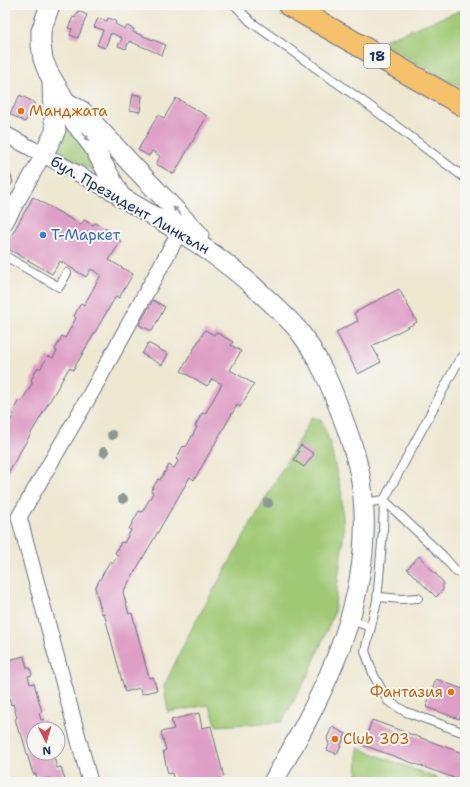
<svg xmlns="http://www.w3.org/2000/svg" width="470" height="787" font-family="'Shantell Sans',sans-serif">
	<rect width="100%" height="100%" fill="#f6f6f2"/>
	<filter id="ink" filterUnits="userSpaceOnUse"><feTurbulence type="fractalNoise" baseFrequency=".025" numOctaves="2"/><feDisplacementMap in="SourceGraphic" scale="8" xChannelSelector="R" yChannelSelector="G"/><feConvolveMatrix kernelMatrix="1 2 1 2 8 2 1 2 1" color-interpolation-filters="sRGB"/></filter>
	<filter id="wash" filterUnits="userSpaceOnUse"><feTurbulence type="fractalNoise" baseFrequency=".012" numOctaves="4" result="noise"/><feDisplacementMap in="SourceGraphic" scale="16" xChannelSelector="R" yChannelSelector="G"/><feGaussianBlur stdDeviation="0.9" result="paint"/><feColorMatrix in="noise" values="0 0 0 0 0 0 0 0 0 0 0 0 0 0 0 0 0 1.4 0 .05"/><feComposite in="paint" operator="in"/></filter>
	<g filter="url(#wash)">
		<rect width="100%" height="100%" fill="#eee8d1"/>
		<g fill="#a0c974" stroke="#5e7c69">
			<polygon points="465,9 465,90 379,42"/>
			<path d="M67 118 99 174 58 151V147C66 139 65 131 63 120Z"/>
			<polygon points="312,417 321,420 329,440 341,491 344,532 334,613 309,673 282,722 217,726 209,705 168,712 164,686 192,628"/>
			<polygon points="358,748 447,782 357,782"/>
		</g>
		<g id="blocks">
			<g fill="#de9ec5">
				<polygon points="78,11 87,15 78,38 70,35 72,29 68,28 73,17 75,18"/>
				<polygon points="98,18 107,21 108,18 116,21 115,24 125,29 127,26 134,29 133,32 166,45 162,55 129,41 126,49 118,46 122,38 111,33 105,48 97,45 103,30 94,27"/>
				<polygon points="133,94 142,96 140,112 130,110"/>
				<polygon points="20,95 35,103 25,122 10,114"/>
				<polygon points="176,98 207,116 174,174 156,164 160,156 152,151 149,156 138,150 158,115 164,118"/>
				<polygon points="5,168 9,170 13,182 9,188 5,186"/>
				<polygon points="33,197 81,225 84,220 93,225 95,223 112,232 110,235 121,241 109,260 133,274 119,298 116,296 73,370 69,368 5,478 5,431 14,414 12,413 19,400 21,402 33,382 31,380 38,367 40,369 48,356 53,358 57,351 55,350 62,336 65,338 76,318 74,316 81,303 84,305 101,275 91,269 86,277 60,261 52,274 5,247"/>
				<polygon points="399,289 417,322 372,346 381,362 358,374 336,332 358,321 354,313"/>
				<polygon points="153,300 165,307 152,331 139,325"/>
				<polygon points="205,330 214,335 216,332 233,342 231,345 241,351 230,370 254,384 240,407 237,405 194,480 190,477 123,592 129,614 132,613 149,678 153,677 157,690 141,694 140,688 125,692 104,613 102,614 95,588 110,561 113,563 118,555 115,553 121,542 124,543 131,530 129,529 139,511 142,512 153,493 151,491 158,479 160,480 169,465 174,468 178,461 176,459 183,446 186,447 197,427 195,426 202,413 205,414 222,384 212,379 207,386 181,371"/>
				<polygon points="148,343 168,354 162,365 142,354"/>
				<polygon points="301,445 314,454 304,467 294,460 299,452 297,450"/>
				<polygon points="419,556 443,582 443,590 436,597 407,569"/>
				<polygon points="24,656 27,668 30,668 32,675 28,676 30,684 34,683 42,712 39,713 41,720 44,719 47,729 34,729 34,753 53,753 57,768 61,767 65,780 51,782 50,778 38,781 36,774 33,774 21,733 19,733 15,719 17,718 13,704 11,705 5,683 5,674 6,674 5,661"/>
				<polygon points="436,679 465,690 465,705 459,719 426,707"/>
				<polygon points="199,713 202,728 211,726 224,777 205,782 174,782 172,773 168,774 163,751 166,750 161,732 174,729 171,720"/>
				<polygon points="372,720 465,754 465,782 363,745"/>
				<polygon points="332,727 346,734 337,754 327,750 329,745 327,738"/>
			</g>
		</g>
	</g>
	<g filter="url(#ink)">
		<use href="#blocks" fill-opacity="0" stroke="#657086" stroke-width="1"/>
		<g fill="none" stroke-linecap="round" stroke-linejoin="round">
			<defs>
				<g id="service">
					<polyline points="235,5 251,22 367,104 465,178"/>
					<polyline points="5,256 59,287 67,273"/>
					<polyline points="384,500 383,531 377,601 365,651 374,676 388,701 406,712 465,733"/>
					<polyline points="384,500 443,556 457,572"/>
					<polyline points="363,503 384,500 458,362 465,354"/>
					<polyline points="378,597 402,599 418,598"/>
					<polyline points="350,620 371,627"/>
				</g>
				<g id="minor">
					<polyline points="5,134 121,197"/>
					<polyline points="5,223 43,155"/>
					<polyline points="90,782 19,517 90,395 180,231"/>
				</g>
				<g id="tertiary">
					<polyline points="50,5 41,31 41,45 43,59 48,72 66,102 72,119 93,146 121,197"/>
					<polyline points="66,102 82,111 136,169 199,235"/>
					<polyline points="43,155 56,130 53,114 52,82"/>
					<path d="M121 197C173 227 220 254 264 296 276 307 288 318 299 331 319 357 331 386 342 416 351 440 359 463 362 488 376 596 325 692 273 782"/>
				</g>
				<polyline id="trunk" points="289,5 465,106"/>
			</defs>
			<use href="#service" stroke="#657086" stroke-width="10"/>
			<use href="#minor" stroke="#657086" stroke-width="17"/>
			<use href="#tertiary" stroke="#657086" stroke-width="21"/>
			<use href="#trunk" stroke="#657086" stroke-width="24"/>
			<use href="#service" stroke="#fff" stroke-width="8"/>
			<use href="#minor" stroke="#fff" stroke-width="15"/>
			<use href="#tertiary" stroke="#fff" stroke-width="19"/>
			<use href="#trunk" stroke="#f5c16b" stroke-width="22"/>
		</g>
		<g fill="#8c9895">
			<circle cx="112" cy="435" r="5"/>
			<circle cx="104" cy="452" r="5"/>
			<circle cx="123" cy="499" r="5"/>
			<circle cx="268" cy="503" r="5"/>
		</g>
		<defs><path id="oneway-solid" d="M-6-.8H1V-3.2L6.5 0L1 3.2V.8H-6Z"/></defs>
		<g fill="#8d97ae">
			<use href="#oneway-solid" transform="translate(85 136) rotate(53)"/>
			<use href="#oneway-solid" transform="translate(177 211) rotate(-134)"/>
		</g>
	</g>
	<g fill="#e8710a" stroke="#f6f6f2" stroke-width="1.5">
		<circle cx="21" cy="111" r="4"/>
		<circle cx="451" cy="692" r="4"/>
		<circle cx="335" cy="739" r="4"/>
	</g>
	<circle fill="#3f7fe0" stroke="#f6f6f2" stroke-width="1.5" cx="43" cy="235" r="4"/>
	<g text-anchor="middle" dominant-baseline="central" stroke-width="4" stroke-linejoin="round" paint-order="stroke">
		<rect fill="#f6f6f2" stroke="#5d6b8a" stroke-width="1" x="364" y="44" width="26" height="24" rx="3"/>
		<g font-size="14" font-weight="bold" fill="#1b2f5e">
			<text x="377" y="56">18</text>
		</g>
		<g font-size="15" fill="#c56008" stroke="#f6f6f2" text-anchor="start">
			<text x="29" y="111">Манджата</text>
			<text x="443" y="692" text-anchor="end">Фантазия</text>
			<text x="343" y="739">Club 303</text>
		</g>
		<g font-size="15" fill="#1b2f5e" stroke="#f6f6f2">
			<text transform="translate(130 205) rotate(30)">бул. Президент Линкълн</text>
		</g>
		<g font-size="15" fill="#366cbe" stroke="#f6f6f2" text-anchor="start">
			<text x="51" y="235">Т-Маркет</text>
		</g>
	</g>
	<rect width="470" height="787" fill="none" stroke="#f6f6f2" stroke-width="20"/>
	<g transform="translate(46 741) rotate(175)"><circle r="19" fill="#f6f6f2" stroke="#9ea6b7"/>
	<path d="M0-3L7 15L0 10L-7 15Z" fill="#d1495b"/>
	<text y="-6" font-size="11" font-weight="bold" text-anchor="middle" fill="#1b2f5e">N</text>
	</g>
</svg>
